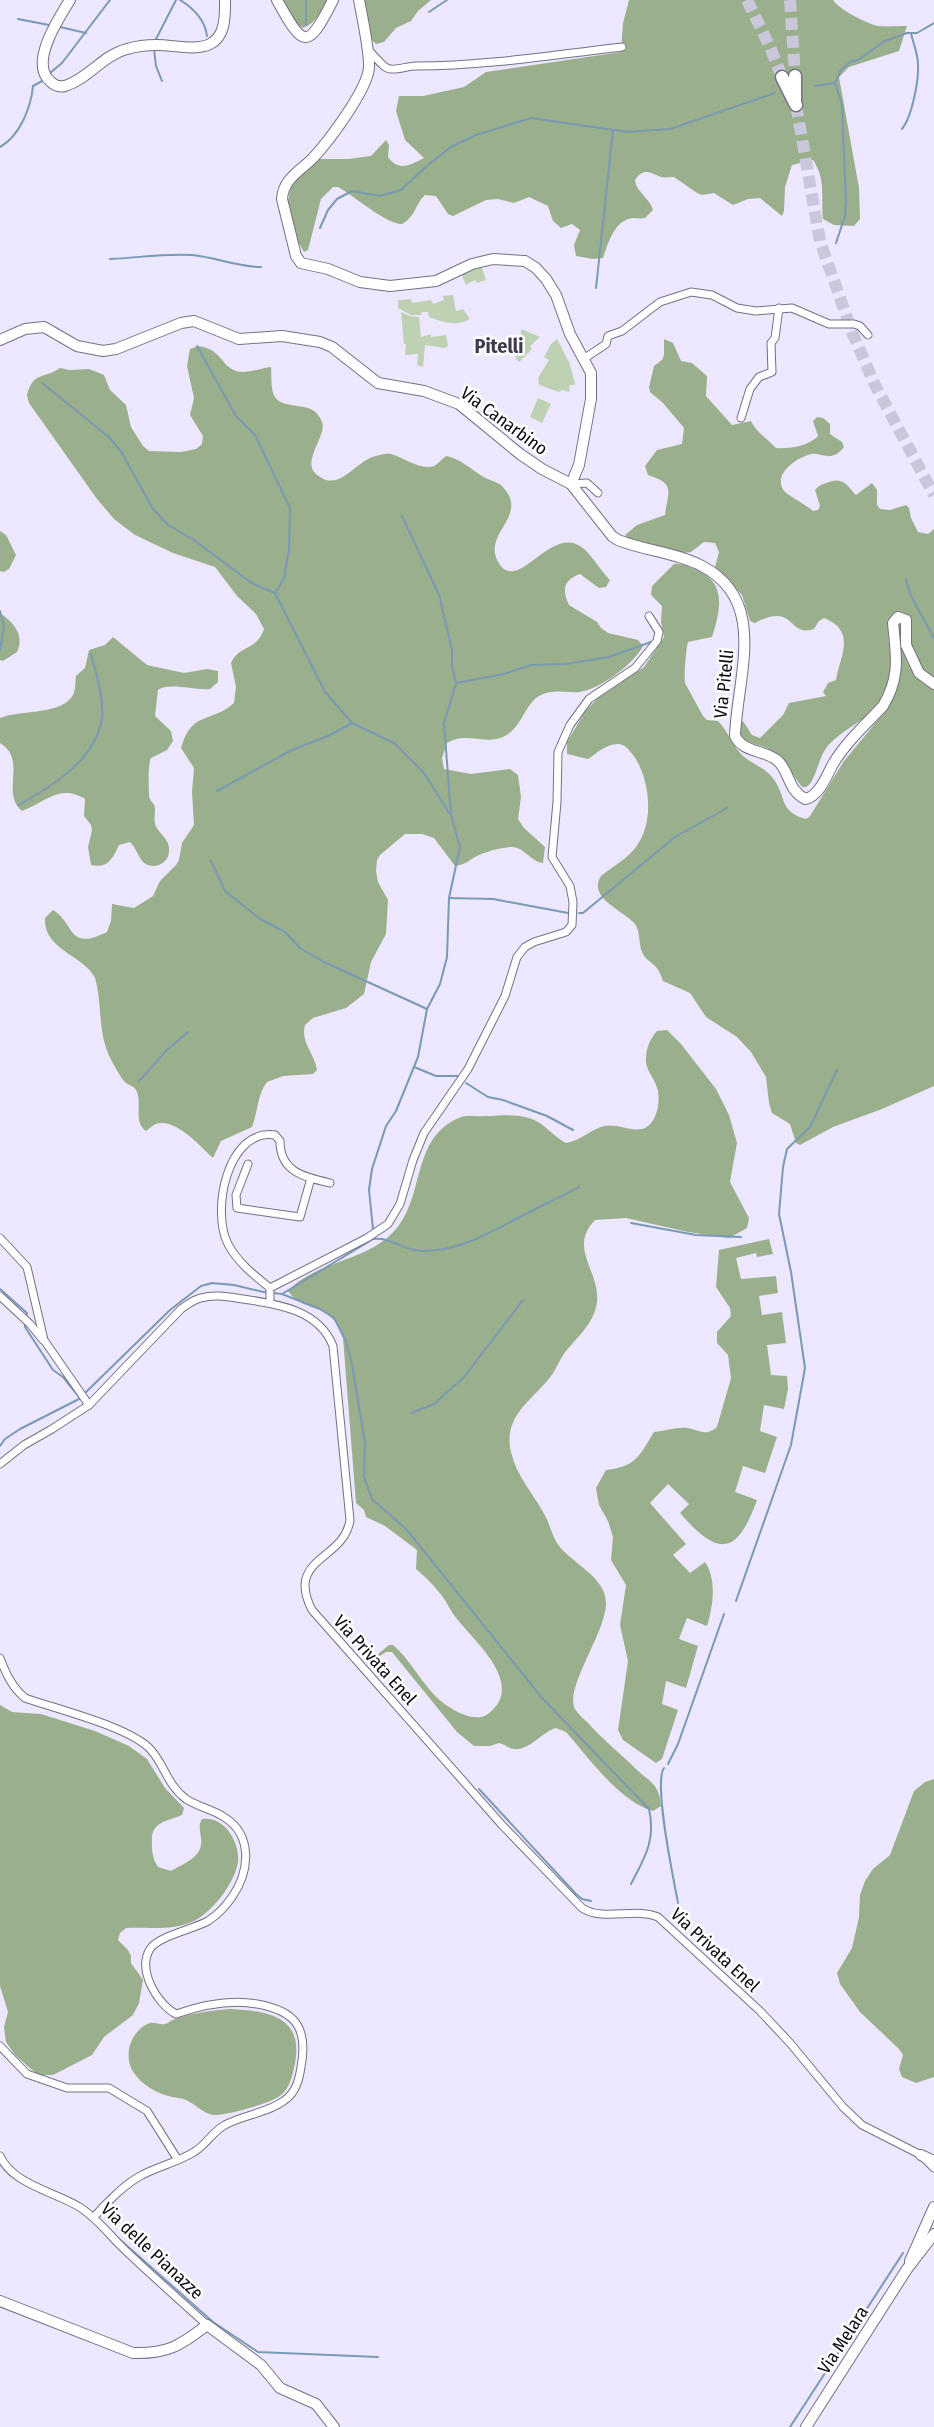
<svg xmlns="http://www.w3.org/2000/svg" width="934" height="2427" font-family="'Fira Sans Condensed',sans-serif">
	<rect width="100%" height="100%" fill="#ede8ff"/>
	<g fill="#bed1b2">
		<polygon points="481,265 486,280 477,283 475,280 466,285 461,274"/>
		<path d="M453 295 456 311 463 309 470 319C456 327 442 322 429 317L428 312H422L421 315H411L398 308V300L411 299 412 303 431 300 433 304 444 300 443 296Z"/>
		<polygon points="401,312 410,316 419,317 421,337 431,334 431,337 446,335 448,346 445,348 425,345 423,367 417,365 418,354 405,355 406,344 404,344"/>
		<polygon points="521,329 540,337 530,346 532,349 519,362 515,357 520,353 517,347 519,346 514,339 521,338"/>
		<polygon points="557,339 569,362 575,383 575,385 570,385 569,392 562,390 559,392 539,385 538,378 549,360 544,357 551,344"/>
		<polygon points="538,398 551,404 542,423 530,417"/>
	</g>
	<g fill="#9aaf8c">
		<path d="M280 0H327C321 12 316 23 303 28L294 21Z"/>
		<polygon points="363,0 431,0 418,11 411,21 396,28 384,42 376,44 370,38"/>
		<path d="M629 0H833C838 9 868 24 878 26 887 27 898 26 907 26L899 51 849 67 839 77 859 188 860 219 854 226 834 225 823 219C821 198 826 179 813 160L792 165 785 187 784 211 782 216 760 198 748 199 733 205 714 193 702 195 697 193 674 177C670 177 665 178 661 177 650 173 644 167 635 180 636 192 650 198 653 210L645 218C640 219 637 218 633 218 614 220 608 244 603 258L593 259 576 256 574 245 580 230 572 224 561 228 553 221 548 206 529 197 514 203 498 199 486 200 453 216 448 214 436 196 425 195C416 203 415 216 404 223 393 230 352 194 338 187H333L321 199 308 250 304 252 296 238 288 201 291 186 305 168 320 159H348L371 156 386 140 389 145 388 157C399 172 410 165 424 158L405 140 396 111 399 96H423L464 87 486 72 621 52 623 23Z"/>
		<path d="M664 339 673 343 681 361 692 363 707 376 706 396 732 425 751 421C756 432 768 439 776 448 789 449 809 446 818 436L813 421 817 417 823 418 830 424V434L842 442 844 447C841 451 837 455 831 456 825 457 818 453 812 454 797 457 772 474 784 491 786 494 808 506 813 511L818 510 820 506 815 490C819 485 823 484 829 482 843 477 847 485 856 495L872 483 877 490V505L880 509 890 510 906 505 909 508 911 518 918 532 928 534 934 529V679C922 671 913 656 910 642 908 630 910 621 902 612L898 613 888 624C887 645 896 668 889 689 880 717 840 727 825 750 818 760 815 783 806 787H802C792 774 784 759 770 750 759 743 747 745 738 734L739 723 743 721 752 735 760 738 783 715 789 703 826 696 823 692 828 683 836 680C840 656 857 631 824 618L819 621 814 629C788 638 795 601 755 623L750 621 742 595 715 567 719 552 715 543 704 542 691 552 681 553 629 540 625 535 637 525 665 515C668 491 676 484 648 475L645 466 657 450 682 444 684 428 663 403 650 392 649 387 654 366 662 360 664 355Z"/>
		<path d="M198 346C222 349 220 365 236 371 247 374 260 368 271 367 272 376 270 389 275 397 285 412 314 398 322 422 328 436 297 464 320 477 341 491 356 460 376 456 380 455 386 453 391 454 402 457 422 471 434 466 438 464 442 459 446 456 459 458 471 469 482 476 487 480 497 481 502 486 532 517 478 534 500 565 519 591 550 527 580 546 591 553 600 570 610 580L606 587 599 588 580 574C563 580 562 590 569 605L597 622 601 628 608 633 638 640 643 646C634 664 599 690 579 692 566 693 553 689 541 695 524 703 523 728 503 737 485 745 465 731 447 743L442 758 444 769 471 774 510 769 518 775 521 797 518 819 524 828 545 847 543 863C531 862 524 847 512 847 503 847 485 852 477 856 469 860 465 865 455 866L434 838 422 834H405L380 855 377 860 376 871 378 882 388 900 386 934 371 962 364 994 346 1008 313 1018 305 1025C300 1042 315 1054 317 1070L313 1074 283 1076 267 1082C257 1095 258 1112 252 1127L221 1141 213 1158C201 1147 175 1117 156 1124 153 1125 149 1129 146 1131 133 1121 142 1105 137 1092 135 1086 130 1086 126 1083 122 1080 110 1059 108 1053 98 1029 102 1002 95 978 84 955 43 950 45 918L53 910C75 923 67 952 107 932L111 921 112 904 134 908 153 896 160 881 176 865 179 860 182 843 194 825 192 792 194 768 181 748C192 710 210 724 234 703L236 687 231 663C240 644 256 652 264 629L256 614 237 596 215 567 173 553 135 535 114 519 97 499 29 403 27 395C33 371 45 379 60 368L70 370 89 369 104 375 110 390 126 405 131 427 143 446 149 451 181 452 196 449 202 444 203 436 190 415 194 398 187 366 190 349Z"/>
		<polygon points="0,531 6,535 16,555 9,569 4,572 0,571"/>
		<path d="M674 564C681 563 689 567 696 570 728 582 720 612 712 637L688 642C686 648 684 678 685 683L703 716 707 720 718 721C728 731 733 747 743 756 752 764 764 767 772 777 787 795 778 812 806 819L810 816 844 761 887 709 893 698 899 680 901 667 896 628 901 621C902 654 905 671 934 690V1086L882 1109 833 1127 800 1145 796 1143 790 1124 772 1113 769 1103 766 1077 751 1052 737 1037 706 1017 690 993 663 981C657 961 649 965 643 954 638 945 641 932 635 924 623 910 587 898 601 876 612 867 628 858 636 847 655 822 650 778 633 755 629 750 625 744 618 744 606 744 597 753 588 759L567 754V742L586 710 597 699 644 667 664 637 661 622 662 606 651 595 652 586Z"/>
		<path d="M0 613C13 622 25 635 17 652L3 661 0 660Z"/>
		<path d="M113 637 147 665 184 673 207 669 218 671V682L210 689C195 691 169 682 158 690L155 716 171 731 173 741 167 750 151 758C148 762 148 795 150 799 152 803 155 804 155 809 155 814 154 819 155 824 159 835 170 838 169 851 169 864 152 871 143 862 138 856 136 848 130 842L119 845C113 858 108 869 91 865L88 847 92 830 91 825 84 816 85 799C60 783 44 803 22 811 0 793 28 760 0 743V718C18 710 57 715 71 698 76 692 75 683 76 676L85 668 89 650 105 645Z"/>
		<path d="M667 1030 681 1044 716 1089 729 1115 737 1143 730 1182 749 1218 747 1228 729 1238 688 1232 626 1218 595 1220C565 1251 607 1275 595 1311 590 1326 576 1339 566 1351 559 1360 556 1371 548 1380 529 1402 503 1418 511 1452 516 1475 532 1492 543 1512 549 1521 551 1533 557 1543 570 1563 606 1576 606 1603 606 1633 564 1688 575 1709 578 1714 584 1719 588 1723 603 1740 621 1754 637 1770 643 1776 652 1781 656 1788 660 1794 660 1800 661 1806L653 1811C620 1802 589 1758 566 1732L556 1728C542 1732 529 1751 514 1749 509 1749 505 1744 499 1743L490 1746H474L457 1732 392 1652H386L378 1657 377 1655 389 1645H393C414 1663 425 1692 449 1707 460 1714 477 1722 488 1714 526 1685 476 1643 457 1619 450 1611 446 1599 438 1591 432 1583 424 1576 416 1569L417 1550 385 1526 366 1517 364 1510 356 1503 343 1338C340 1332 338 1325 334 1320 322 1305 300 1309 288 1291 314 1263 358 1262 387 1238 429 1204 406 1139 461 1117 467 1115 477 1117 484 1116 500 1116 516 1113 532 1119 545 1124 554 1137 566 1143 580 1141 590 1130 604 1126 618 1123 632 1133 645 1128 657 1122 660 1103 658 1091 656 1080 645 1070 646 1059 646 1048 650 1039 657 1031Z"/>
		<path d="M769 1239 773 1254 757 1257 756 1253 736 1258 741 1279 776 1276 778 1293 759 1296 762 1315 782 1312 786 1343 767 1345 771 1375 787 1376 788 1389 784 1409 764 1405 760 1431 777 1437 765 1473 743 1466 735 1492 757 1500C737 1556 718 1557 680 1513L689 1504 668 1484 650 1503 686 1544 673 1555 690 1573 705 1562C717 1579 713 1607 707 1626L687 1618 679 1639 698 1646 686 1688 666 1681 662 1704 678 1710 662 1759 656 1763 623 1740 618 1730 628 1661 620 1625 626 1585 611 1560 613 1537 608 1521 599 1505 596 1488 606 1470C636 1467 640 1455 654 1432 665 1431 677 1427 687 1428 700 1430 705 1437 717 1427L731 1378 728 1355 717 1343V1332L731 1316 730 1308 716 1287 719 1250Z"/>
		<path d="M0 1705 12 1712 41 1714 95 1731 129 1746 147 1759 165 1788 184 1808 182 1815C165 1822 150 1822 152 1844 152 1853 153 1859 158 1867L171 1871C185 1863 204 1857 201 1838 200 1830 198 1826 202 1819 226 1815 243 1847 237 1867 231 1887 213 1911 194 1921 173 1931 149 1927 126 1928L120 1933 118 1940 128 1950 131 1956V1963L143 1980 139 2003 133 2015 104 2037 92 2055 53 2075H38L15 2055 6 2042 4 2027 8 2012 0 1986Z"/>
		<polygon points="934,1779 934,2077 916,2083 902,2077 899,2069 903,2055 899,2049 860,2012 840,1984 837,1973 852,1948 859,1917 860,1895 865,1881 873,1869 890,1855 914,1791 925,1782"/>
		<path d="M231 2009C271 2011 306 2018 294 2068 292 2077 289 2089 281 2095 272 2103 225 2116 213 2115 203 2113 195 2104 186 2100 182 2098 177 2098 172 2097 158 2094 142 2085 134 2073 122 2057 131 2029 150 2023 155 2022 160 2025 165 2024 169 2023 171 2020 175 2019 193 2013 212 2010 231 2009Z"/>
	</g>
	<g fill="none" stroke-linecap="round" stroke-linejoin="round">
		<g stroke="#7a99b5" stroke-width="2">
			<path d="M180 0C193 8 205 20 207 36"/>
			<polyline points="306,0 306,25"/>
			<polyline points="429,12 447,0"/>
			<polyline points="18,19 49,25"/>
			<polyline points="60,27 86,33"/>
			<polyline points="156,39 176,0"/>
			<polyline points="154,49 156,66 162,81"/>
			<polyline points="50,73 62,63 110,0"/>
			<polyline points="815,86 835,83"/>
			<path d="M902 129C912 117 919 80 918 64 918 54 913 43 911 33"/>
			<path d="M0 147C20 136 31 107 33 86L44 80"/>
			<polyline points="320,228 328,210 337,199 352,191 380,196 401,190 428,165 451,147 476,135 531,118 628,132 670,129 775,93"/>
			<polyline points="836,243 845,216 846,202 842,105 835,83 841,70 850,62 858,60 885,41 907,33 917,33 934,23"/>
			<path d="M110 259C137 258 164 253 192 255 215 257 237 267 261 267"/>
			<polyline points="596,288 613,130"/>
			<polyline points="197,346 236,416 255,435 290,508 289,550 284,578 275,593"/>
			<polyline points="42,383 109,437 122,453 153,509 168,525 194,540 253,584 275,593 325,692 352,723 394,743 424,773 449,813"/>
			<polyline points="906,580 911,596 934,638"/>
			<polyline points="0,611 4,627 0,650"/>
			<polyline points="456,683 504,674 531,665 566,664 609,657 651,642"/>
			<polyline points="217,791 292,750 328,736 352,723"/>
			<path d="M19 805C52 786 96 760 102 718 104 698 96 674 91 654"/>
			<polyline points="211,861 225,891 260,919 285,932 300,948 324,962 427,1009"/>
			<polyline points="449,898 493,899 568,913"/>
			<polyline points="579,913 583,913 675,837 727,808"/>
			<polyline points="414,1067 436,1076 458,1076"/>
			<polyline points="139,1081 167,1050 188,1032"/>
			<polyline points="466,1083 488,1097 503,1100 547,1116 573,1130"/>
			<polyline points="631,1223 696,1235 741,1237"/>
			<polyline points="373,1229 369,1190 372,1169 386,1126 396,1111 418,1057 427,1009 440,984 447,957 449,898 460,847 451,815 444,723 456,683 452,666 452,650 439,595 402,516"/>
			<polyline points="0,1289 27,1313 26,1317"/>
			<path d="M273 1293 282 1294 320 1309 334 1318 345 1339 351 1359 365 1443 364 1477 372 1499 407 1530 542 1698 649 1809C656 1840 645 1857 631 1884"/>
			<path d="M282 1294 373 1239C392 1237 405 1252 424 1251 461 1251 492 1231 524 1215 542 1205 561 1197 579 1187"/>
			<polyline points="25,1322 25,1327 53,1370 63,1377 80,1398"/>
			<polyline points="84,1394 170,1310 201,1286 212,1283 234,1285 268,1293"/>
			<polyline points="411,1413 434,1404 464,1377 523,1300"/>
			<polyline points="0,1446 5,1439 20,1429 81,1398"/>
			<polyline points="736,1601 791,1445 805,1368 791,1272 779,1214 783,1167 787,1149 810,1127 837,1070"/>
			<polyline points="668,1764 678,1744 724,1614"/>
			<path d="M664 1768C653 1783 674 1881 678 1903"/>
			<polyline points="479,1789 576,1894 582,1899 591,1901"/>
			<polyline points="117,2237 213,2322 258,2352 378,2357"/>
			<polyline points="790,2427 903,2253"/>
		</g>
		<g stroke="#cbc7db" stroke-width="12" stroke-dasharray="12 6" stroke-linecap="butt">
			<polyline points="747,0 770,47 782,77"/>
			<polyline points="790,0 795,76"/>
			<polyline points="796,105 820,241 852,332 875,385 934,495"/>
		</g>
		<defs>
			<g id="street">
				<path d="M367 49C374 54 382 68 390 69 398 70 408 66 416 66 485 66 553 55 622 47"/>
				<polyline points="585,358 606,344 608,336 622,331 660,302 691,292 712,295 737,308 756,311 792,308 829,324 854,324 860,326 868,335"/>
				<polyline points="741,418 750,389 759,377 772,372 771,343 775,338 779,308"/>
				<polyline points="571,484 587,483 598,493"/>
				<polyline points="248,1164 236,1195 237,1208 300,1217 311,1178"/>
				<polyline points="0,1238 27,1267 44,1340 89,1405"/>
				<path d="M270 1288C254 1275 238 1263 228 1244 211 1212 227 1128 275 1135L280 1141C280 1172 304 1177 330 1183"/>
				<polyline points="0,1296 30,1324 43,1340"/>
				<polyline points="270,1303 270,1288 367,1238 388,1224 400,1204 413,1160 424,1133 468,1069 505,996 517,957 525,947 534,942 566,932 572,925 573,902 570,886 552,857 557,802 558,752 570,725 589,699 635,668 657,641 659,632 649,616"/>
				<path d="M0 1464 24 1445 52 1429 89 1405 181 1309C187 1305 194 1299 201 1298 215 1294 229 1297 243 1299 278 1304 319 1310 333 1346L350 1520C344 1561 285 1557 312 1610L502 1825 582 1908C604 1922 635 1907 658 1917L760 2011 790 2043 843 2107 862 2125 921 2155 934 2168"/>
				<path d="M0 1658C6 1674 12 1687 25 1698 56 1709 131 1727 151 1750 165 1766 168 1786 186 1799 198 1807 212 1809 224 1817 253 1835 250 1871 232 1897 226 1906 217 1915 208 1921 194 1929 158 1936 150 1949 137 1970 157 2004 176 2014 202 2005 230 1999 257 2004 297 2011 308 2029 301 2067 299 2080 296 2092 285 2100 268 2113 243 2115 225 2125 213 2131 206 2145 194 2152 178 2162 159 2166 142 2175 126 2183 106 2203 94 2217"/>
				<polyline points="0,2046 27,2074 67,2088 109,2088 147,2111 178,2160"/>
				<path d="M0 2156C13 2185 56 2192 81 2208 99 2220 110 2236 125 2250 152 2276 180 2300 207 2325"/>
			</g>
			<g id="secondary">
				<path d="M70 0C59 18 28 64 51 82 55 86 60 87 65 86 88 79 103 55 127 49 137 46 147 45 157 45 173 45 196 51 210 44 226 36 225 15 225 0"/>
				<path d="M277 0C303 47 307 52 333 0"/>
				<path d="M359 0C362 16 370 53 369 68 367 90 329 141 313 158 300 171 283 179 282 199L296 256 301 263 328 269 360 282 390 286 436 281 472 264 493 259 525 261 536 268 546 279 556 295 570 334 591 373V399L579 465 571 484"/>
				<path d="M0 340 25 329 44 327 77 346 103 351 116 349 181 323 194 321 239 339 282 336 320 342 332 347 378 383 424 391 459 404 520 454 542 469 571 484 612 536 618 540C645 551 675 552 702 566 769 601 737 677 735 736 743 753 766 750 778 761 790 772 787 789 805 799 819 797 827 775 833 764 846 742 866 724 883 706 901 676 896 655 893 623L898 617 906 620V645L919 673 934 684"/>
				<polyline points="921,2155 934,2161"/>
				<polyline points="910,2261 934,2207"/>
				<path d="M0 2301 133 2353C167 2354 180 2346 207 2325L261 2365 280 2388 316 2404 334 2427"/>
				<polyline points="806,2427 907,2269 934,2234"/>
			</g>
			<g id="highway">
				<polyline points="795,76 795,100"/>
				<polyline points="782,77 796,105"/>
			</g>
		</defs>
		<use href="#street" stroke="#747084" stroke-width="9"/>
		<use href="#secondary" stroke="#747084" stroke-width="12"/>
		<use href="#highway" stroke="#747084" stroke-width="15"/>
		<use href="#street" stroke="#fff" stroke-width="7"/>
		<use href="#secondary" stroke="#fff" stroke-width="10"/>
		<use href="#highway" stroke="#fff" stroke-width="12"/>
	</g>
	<g text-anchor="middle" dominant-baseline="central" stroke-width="5" stroke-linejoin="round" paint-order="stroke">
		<g font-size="18" fill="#0c0a12" stroke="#fff">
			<text transform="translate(504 421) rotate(36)">Via Canarbino</text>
			<text transform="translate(724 684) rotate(-84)">Via Pitelli</text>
			<text transform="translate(375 1660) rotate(48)">Via Privata Enel</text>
			<text transform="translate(715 1950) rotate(43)">Via Privata Enel</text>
			<text transform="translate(152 2251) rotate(43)">Via delle Pianazze</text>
			<text transform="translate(843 2340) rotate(-57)">Via Melara</text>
		</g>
		<g font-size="20" font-weight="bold" fill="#3f3b4d" stroke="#fff">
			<text x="499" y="346">Pitelli</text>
		</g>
	</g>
</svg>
